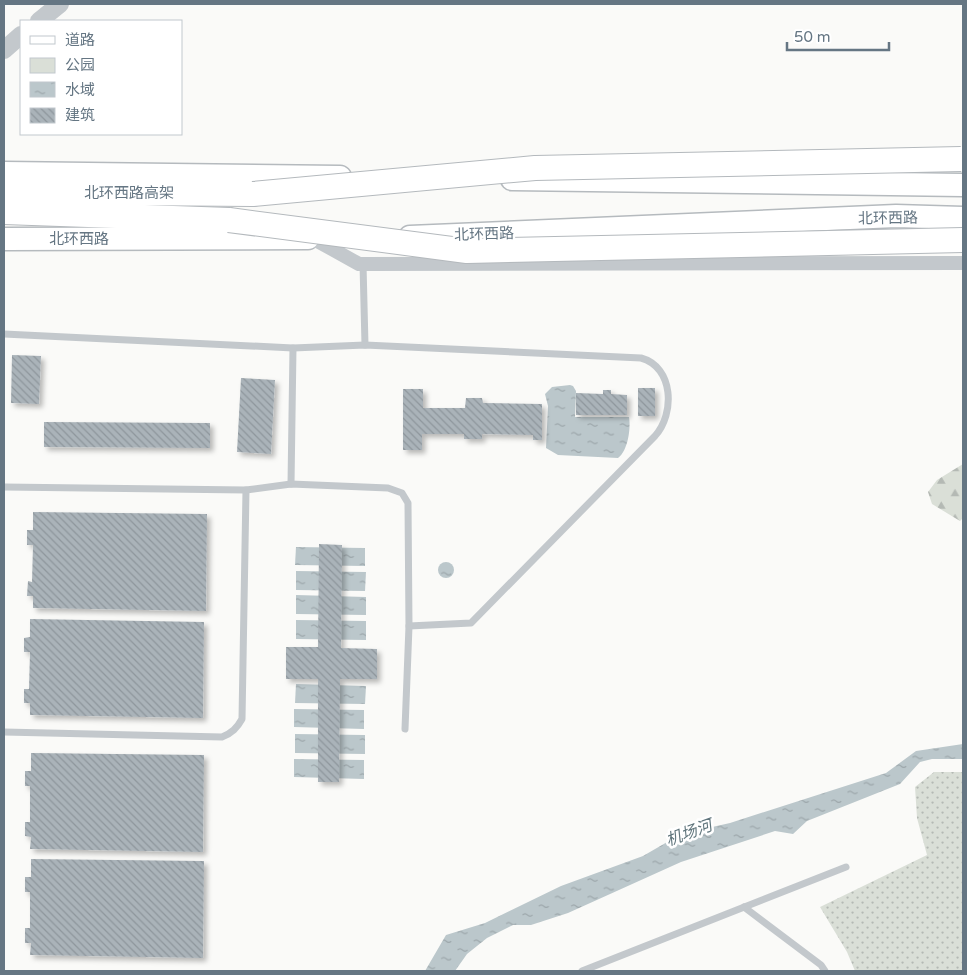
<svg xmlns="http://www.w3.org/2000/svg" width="967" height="975" font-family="'Varela Round','Noto Sans SC',sans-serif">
	<defs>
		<pattern id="green-dots" width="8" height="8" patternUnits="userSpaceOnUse" patternTransform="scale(1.25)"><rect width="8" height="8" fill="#dadfd7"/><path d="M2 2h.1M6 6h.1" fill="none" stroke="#b4b9b4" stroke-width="1.8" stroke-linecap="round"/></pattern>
		<pattern id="forest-firs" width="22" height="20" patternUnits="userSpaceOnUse" patternTransform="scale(1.25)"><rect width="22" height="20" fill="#dadfd7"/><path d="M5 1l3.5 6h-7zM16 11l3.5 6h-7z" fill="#b4b9b4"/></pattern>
		<pattern id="water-ripples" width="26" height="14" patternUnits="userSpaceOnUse" patternTransform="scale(1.25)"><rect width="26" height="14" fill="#bbc7cb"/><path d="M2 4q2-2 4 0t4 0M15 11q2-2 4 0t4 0" fill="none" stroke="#9ca6aa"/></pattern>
		<pattern id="building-back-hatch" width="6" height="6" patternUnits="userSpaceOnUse" patternTransform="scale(1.25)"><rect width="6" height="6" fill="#aab3b9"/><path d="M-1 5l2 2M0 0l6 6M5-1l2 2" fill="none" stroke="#8e969c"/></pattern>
		<filter id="shadow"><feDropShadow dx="3.5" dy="3.5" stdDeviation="2.5" flood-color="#0004"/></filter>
	</defs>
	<rect width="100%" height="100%" fill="#fafaf8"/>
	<polygon fill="url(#green-dots)" points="934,772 963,772 963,971 855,971 847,952 820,907 927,855 917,818 915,787"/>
	<polygon fill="url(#forest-firs)" points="963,464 963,518 960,521 932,504 928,492 937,480"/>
	<g fill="url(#water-ripples)">
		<path d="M570 385 573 386 576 391 575 417H629C631 428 628 451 618 458L558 455 546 448 548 406 545 394 552 387Z"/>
		<polygon points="296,547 365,548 365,566 295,565"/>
		<circle cx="446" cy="570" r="8"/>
		<polygon points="296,571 366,572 365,591 296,590"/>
		<polygon points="296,595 366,597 366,615 296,614"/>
		<polygon points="296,620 366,621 366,640 296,639"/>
		<polygon points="296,684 366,686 365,704 295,703"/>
		<polygon points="294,709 364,710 364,729 294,727"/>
		<polygon points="295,734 365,735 365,754 295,753"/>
		<polygon points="963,744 963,759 932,759 920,762 900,784 807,821 793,834 775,831 681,862 568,913 531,925 513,925 487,938 467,954 455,971 425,971 446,935 485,923 561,886 643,856 681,834 730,823 886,773 916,751"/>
		<polygon points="294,759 364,760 364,779 294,777"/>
	</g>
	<g fill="url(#building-back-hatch)" filter="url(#shadow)">
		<polygon points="12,355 41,356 39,404 11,403"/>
		<polygon points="241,378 275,380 271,454 237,452"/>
		<rect x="638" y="388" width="17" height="28"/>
		<polygon points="403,389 423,389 423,408 465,408 466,398 482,398 483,403 542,404 542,440 533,440 533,435 482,434 482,439 464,439 464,434 422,434 422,450 403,450"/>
		<polygon points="603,390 611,390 611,394 627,395 627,415 576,415 576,393 603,394"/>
		<polygon points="44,422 210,423 210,448 44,447"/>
		<polygon points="33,512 207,514 206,611 33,608 33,596 27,596 28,581 32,582 33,545 27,545 27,530 33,530"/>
		<polygon points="319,544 342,545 341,648 377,649 377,679 340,679 339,782 318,782 318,679 286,679 286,647 318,647"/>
		<polygon points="30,619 204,622 203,718 30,715 30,703 24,703 24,689 29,689 30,652 24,652 24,638 30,637"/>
		<polygon points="31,753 204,755 203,852 30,849 31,837 25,836 25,822 30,822 30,786 25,786 25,771 31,771"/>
		<polygon points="31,859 204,861 203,958 30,955 31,943 25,943 25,928 30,928 30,892 25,892 25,877 31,877"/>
	</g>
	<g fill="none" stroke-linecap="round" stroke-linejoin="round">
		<defs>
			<g id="primary">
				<polyline points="4,173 340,177"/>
				<polyline points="512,179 963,185"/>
				<polyline points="410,237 896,216 963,218"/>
				<polyline points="4,239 308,238"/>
			</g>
			<g id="trunk">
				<polyline points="4,192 253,194"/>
				<polyline points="4,212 229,220"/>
			</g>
		</defs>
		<use href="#primary" stroke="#b5babe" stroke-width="25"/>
		<use href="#trunk" stroke="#b4b9bd" stroke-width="26"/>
		<g stroke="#c3c8cc" stroke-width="7">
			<polyline points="363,264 365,345"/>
			<path d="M4 334 293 348 365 345 641 358C674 367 675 414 655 436L471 623 409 626"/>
			<polyline points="291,484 293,348"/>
			<polyline points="4,487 246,490 291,484 388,488 402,493 408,503 409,626 405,729"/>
			<path d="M4 732 222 737C232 733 237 728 242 719L246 490"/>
			<polyline points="744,907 821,965 825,971"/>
			<polyline points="582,971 846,867"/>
		</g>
		<polyline stroke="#c3c8cc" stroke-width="14" points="312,238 359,264 963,263"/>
		<g stroke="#c3c8cc" stroke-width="18">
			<polyline points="39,21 60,4"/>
			<polyline points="4,50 21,35"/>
		</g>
		<use href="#primary" stroke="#fff" stroke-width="22"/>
		<use href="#trunk" stroke="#fff" stroke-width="24"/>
		<defs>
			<g id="trunk-bridge">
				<polyline points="253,194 535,168 961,159"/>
				<polyline points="229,220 467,251 963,240"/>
			</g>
		</defs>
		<use href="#trunk-bridge" stroke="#b4b9bd" stroke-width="26" stroke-linecap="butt"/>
		<use href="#trunk-bridge" stroke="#fff" stroke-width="24"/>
	</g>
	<g text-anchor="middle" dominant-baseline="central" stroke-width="5" stroke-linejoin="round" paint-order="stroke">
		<g font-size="15" fill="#657683" stroke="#fff">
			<text x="129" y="193">北环西路高架</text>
			<text transform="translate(888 218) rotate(-1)">北环西路</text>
			<text transform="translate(484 234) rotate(-2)">北环西路</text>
			<text x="79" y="239">北环西路</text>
		</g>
		<g font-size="16" font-style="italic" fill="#60757c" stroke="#fff">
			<text transform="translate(689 833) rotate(-20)">机场河</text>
		</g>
	</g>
	<rect width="967" height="975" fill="none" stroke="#657683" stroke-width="10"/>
	<rect x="20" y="20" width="162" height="115" fill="#ffffff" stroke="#c1c8cd"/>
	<rect x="30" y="36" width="25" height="8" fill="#ffffff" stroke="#c1c8cd"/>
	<text x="65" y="45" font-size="15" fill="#657683">道路</text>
	<rect x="30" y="58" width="25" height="15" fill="#dadfd7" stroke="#c1c8cd"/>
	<text x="65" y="70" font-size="15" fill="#657683">公园</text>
	<rect x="30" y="82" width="25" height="15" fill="url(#water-ripples)" stroke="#c1c8cd"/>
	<text x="65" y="95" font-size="15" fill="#657683">水域</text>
	<rect x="30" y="108" width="25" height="15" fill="url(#building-back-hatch)" stroke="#c1c8cd"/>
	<text x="65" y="120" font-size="15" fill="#657683">建筑</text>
	<path d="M787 42v8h102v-8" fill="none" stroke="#657683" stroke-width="2.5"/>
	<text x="794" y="42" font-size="15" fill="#657683" stroke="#ffffff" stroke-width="4" paint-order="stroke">50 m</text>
</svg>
